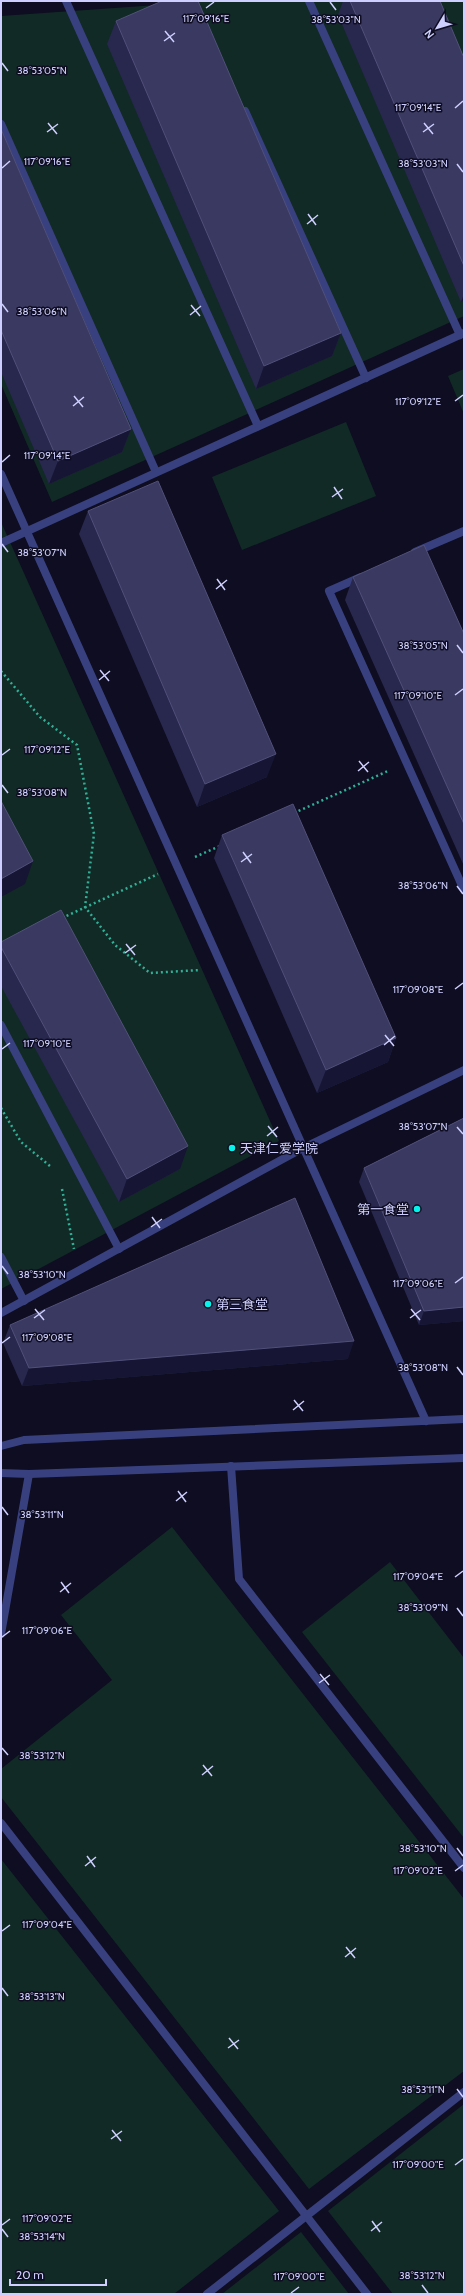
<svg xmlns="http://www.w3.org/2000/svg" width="465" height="2295" font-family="Cabin,'Noto Sans SC',sans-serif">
	<rect width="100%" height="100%" fill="#0e0d21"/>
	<g fill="#112a26">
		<polygon points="214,1 464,1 464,316 52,502 1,384 1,16"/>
		<polygon points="464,369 464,414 448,376"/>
		<polygon points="346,422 376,496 242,550 212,477"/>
		<polygon points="1,522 279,1141 1,1289"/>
		<polygon points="172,1527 464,1899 464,2071 309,2189 1,1797 1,1769 112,1680 61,1615"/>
		<polygon points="390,1562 464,1658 464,1838 302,1632"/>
		<polygon points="1,1859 279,2211 174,2294 1,2294"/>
		<polygon points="464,2104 464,2294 393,2294 328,2211"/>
		<polygon points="301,2232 349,2294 222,2294"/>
	</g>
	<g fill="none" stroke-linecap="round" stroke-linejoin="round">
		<g stroke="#30b097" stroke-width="2.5" stroke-dasharray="2 3" stroke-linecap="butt">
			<polyline points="1,671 40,717 77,745 94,834 85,907 115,945 150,973 200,970"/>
			<polyline points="294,813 388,771"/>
			<polyline points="195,857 220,846"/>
			<polyline points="62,918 158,874"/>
			<polyline points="1,1108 21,1142 50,1166"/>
			<polyline points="62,1189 74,1249"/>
		</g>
		<g stroke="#39407f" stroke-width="8">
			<polyline points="66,1 258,426"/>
			<polyline points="309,1 460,335"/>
			<polyline points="245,111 366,378"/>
			<polyline points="1,124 156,472"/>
			<polyline points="1,474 426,1421"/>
			<polyline points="1,543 464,333"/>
			<polyline points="415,552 464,531"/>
			<polyline points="361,577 329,591 464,890"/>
			<polyline points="1,1025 119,1249"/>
			<polyline points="1,1257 24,1301"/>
			<polyline points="1,1313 303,1148 464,1070"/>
			<polyline points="231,1466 239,1579 464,1868"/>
			<polyline points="1,1634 29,1474"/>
			<polyline points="1,1823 367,2294"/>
			<polyline points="207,2294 464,2092"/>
		</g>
		<g stroke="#39407f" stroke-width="8">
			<polyline points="1,1446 24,1440 464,1419"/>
			<polyline points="1,1473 29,1474 464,1458"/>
		</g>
	</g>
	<g fill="#28274e">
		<polygon points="343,1 440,1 464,58 464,301 461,302 338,15"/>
		<polygon points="116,21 341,333 332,356 256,389 107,44"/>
		<polygon points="1,129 131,429 122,452 49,484 1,372"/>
		<polygon points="88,511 267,777 197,807 79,534"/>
		<polygon points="353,577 464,634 464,866 345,600"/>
		<polygon points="222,835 396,1038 388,1062 317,1093 214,858"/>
		<polygon points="1,942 180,1169 119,1202 1,986"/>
		<polygon points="464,1118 464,1321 419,1325 359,1182 364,1168"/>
		<polygon points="10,1325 348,1359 22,1386 3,1343"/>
	</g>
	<g fill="#161534">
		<polygon points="464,294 464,301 461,302"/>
		<polygon points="341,333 332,356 256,389 264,366"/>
		<polygon points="131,429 122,452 49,484 58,461"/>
		<polygon points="276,754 267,777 197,807 205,784"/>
		<polygon points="33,861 25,884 1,897 1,879"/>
		<polygon points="396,1038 388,1062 317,1093 326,1070"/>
		<polygon points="188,1146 180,1169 119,1202 127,1179"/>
		<polygon points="464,1307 464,1321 419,1325 424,1311"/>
		<polygon points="354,1341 348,1359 22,1386 29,1368"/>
	</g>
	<g fill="#3a3961" stroke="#51507a">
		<polygon points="162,1 198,1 341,333 264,366 116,21"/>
		<polygon points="350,1 440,1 464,58 464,266"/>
		<polygon points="1,129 131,429 58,461 1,330"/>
		<polygon points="158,481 276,754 205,784 88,511"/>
		<polygon points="424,545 464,634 464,824 353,577"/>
		<polygon points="1,801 33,861 1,879"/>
		<polygon points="293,804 396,1038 326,1070 222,835"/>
		<polygon points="61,910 188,1146 127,1179 1,947 1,942"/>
		<polygon points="464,1118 464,1307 424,1311 364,1168"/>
		<polygon points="295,1198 354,1341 29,1368 10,1325"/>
	</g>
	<path fill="none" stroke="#cecffe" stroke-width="1.5" d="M330 2 336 10M206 8 214 2M165 31 174 42M164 41 175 33M2 63 8 71M455 108 463 101M48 123 57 134M424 123 433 134M47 132 58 124M423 132 434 124M457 164 463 172M2 168 10 161M308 214 316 225M307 224 318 215M2 304 8 312M191 305 200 316M190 315 201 306M74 396 83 407M455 401 463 395M73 406 84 397M2 462 10 455M334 487 342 499M332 497 343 489M2 544 8 552M217 579 225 590M216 589 227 580M457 645 463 653M100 670 109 681M99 680 110 671M455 695 463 689M2 755 10 749M359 761 368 772M358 771 369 762M2 785 8 793M243 852 251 863M241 862 252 854M457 886 463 894M126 944 135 955M125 953 136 945M455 989 463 983M385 1035 394 1046M384 1045 395 1036M2 1049 10 1043M268 1126 277 1137M457 1127 463 1134M267 1136 278 1127M152 1217 160 1228M151 1227 162 1219M2 1266 8 1274M455 1283 463 1277M35 1309 44 1320M411 1309 420 1320M34 1318 45 1310M410 1318 421 1310M2 1343 10 1337M457 1367 463 1375M294 1400 303 1411M293 1410 304 1401M178 1491 186 1502M176 1501 187 1492M2 1507 8 1515M455 1577 463 1571M61 1582 69 1593M60 1592 71 1583M457 1608 463 1616M2 1637 10 1631M320 1674 329 1685M319 1683 330 1675M2 1748 8 1755M203 1765 212 1776M202 1775 213 1766M457 1848 463 1856M87 1856 95 1867M85 1866 96 1857M455 1871 463 1865M2 1931 10 1925M346 1947 355 1958M345 1957 356 1948M2 1988 8 1996M229 2038 238 2049M228 2048 239 2040M457 2089 463 2097M112 2130 121 2141M111 2139 122 2131M455 2165 463 2159M372 2221 380 2232M2 2225 10 2219M2 2229 8 2237M371 2231 382 2222M422 2285 428 2293M291 2293 299 2287"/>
	<g fill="#05f3eb" stroke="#0e0d21" stroke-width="1.5">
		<circle cx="232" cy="1148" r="4"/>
		<circle cx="417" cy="1209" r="4"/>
		<circle cx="208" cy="1304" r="4"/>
	</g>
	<g text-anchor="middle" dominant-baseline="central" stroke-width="3" stroke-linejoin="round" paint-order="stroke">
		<g font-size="13" fill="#cecffe" stroke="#0e0d21" text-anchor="start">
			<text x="240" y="1148">天津仁爱学院</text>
			<text x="409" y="1209" text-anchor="end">第一食堂</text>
			<text x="216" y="1304">第三食堂</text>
		</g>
	</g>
	<g font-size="10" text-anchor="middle" fill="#cecffe" stroke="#0e0d21" stroke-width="3" stroke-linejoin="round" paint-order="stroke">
		<text x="206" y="22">117°09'16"E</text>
		<text x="336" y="23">38°53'03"N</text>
		<text x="42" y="74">38°53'05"N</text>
		<text x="418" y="111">117°09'14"E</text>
		<text x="47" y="165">117°09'16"E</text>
		<text x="423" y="167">38°53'03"N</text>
		<text x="42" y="315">38°53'06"N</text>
		<text x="418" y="405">117°09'12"E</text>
		<text x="47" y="459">117°09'14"E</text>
		<text x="42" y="556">38°53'07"N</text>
		<text x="423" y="649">38°53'05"N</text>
		<text x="418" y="699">117°09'10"E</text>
		<text x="47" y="753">117°09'12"E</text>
		<text x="42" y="796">38°53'08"N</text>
		<text x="423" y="889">38°53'06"N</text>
		<text x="418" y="993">117°09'08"E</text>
		<text x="47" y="1047">117°09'10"E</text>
		<text x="423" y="1130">38°53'07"N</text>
		<text x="42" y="1278">38°53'10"N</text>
		<text x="418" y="1287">117°09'06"E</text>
		<text x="47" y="1341">117°09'08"E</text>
		<text x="423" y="1371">38°53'08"N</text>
		<text x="42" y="1518">38°53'11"N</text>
		<text x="418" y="1580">117°09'04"E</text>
		<text x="423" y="1611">38°53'09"N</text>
		<text x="47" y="1634">117°09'06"E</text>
		<text x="42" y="1759">38°53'12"N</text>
		<text x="423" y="1852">38°53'10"N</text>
		<text x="418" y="1874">117°09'02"E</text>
		<text x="47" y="1928">117°09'04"E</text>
		<text x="42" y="2000">38°53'13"N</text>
		<text x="423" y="2093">38°53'11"N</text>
		<text x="418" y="2168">117°09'00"E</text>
		<text x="47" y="2222">117°09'02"E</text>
		<text x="42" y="2240">38°53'14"N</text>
		<text x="422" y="2279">38°53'12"N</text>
		<text x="299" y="2280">117°09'00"E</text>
	</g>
	<rect width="465" height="2295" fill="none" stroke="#cecffe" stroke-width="4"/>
	<g transform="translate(437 28) rotate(232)" stroke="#0e0d21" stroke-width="3" paint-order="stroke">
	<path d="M0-3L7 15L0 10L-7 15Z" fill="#cecffe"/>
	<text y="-6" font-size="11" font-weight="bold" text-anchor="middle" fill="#cecffe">N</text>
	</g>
	<path d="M10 2279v6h96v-6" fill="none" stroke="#cecffe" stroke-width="2"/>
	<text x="16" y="2279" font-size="12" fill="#cecffe" stroke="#0e0d21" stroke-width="3" paint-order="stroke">20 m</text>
</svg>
